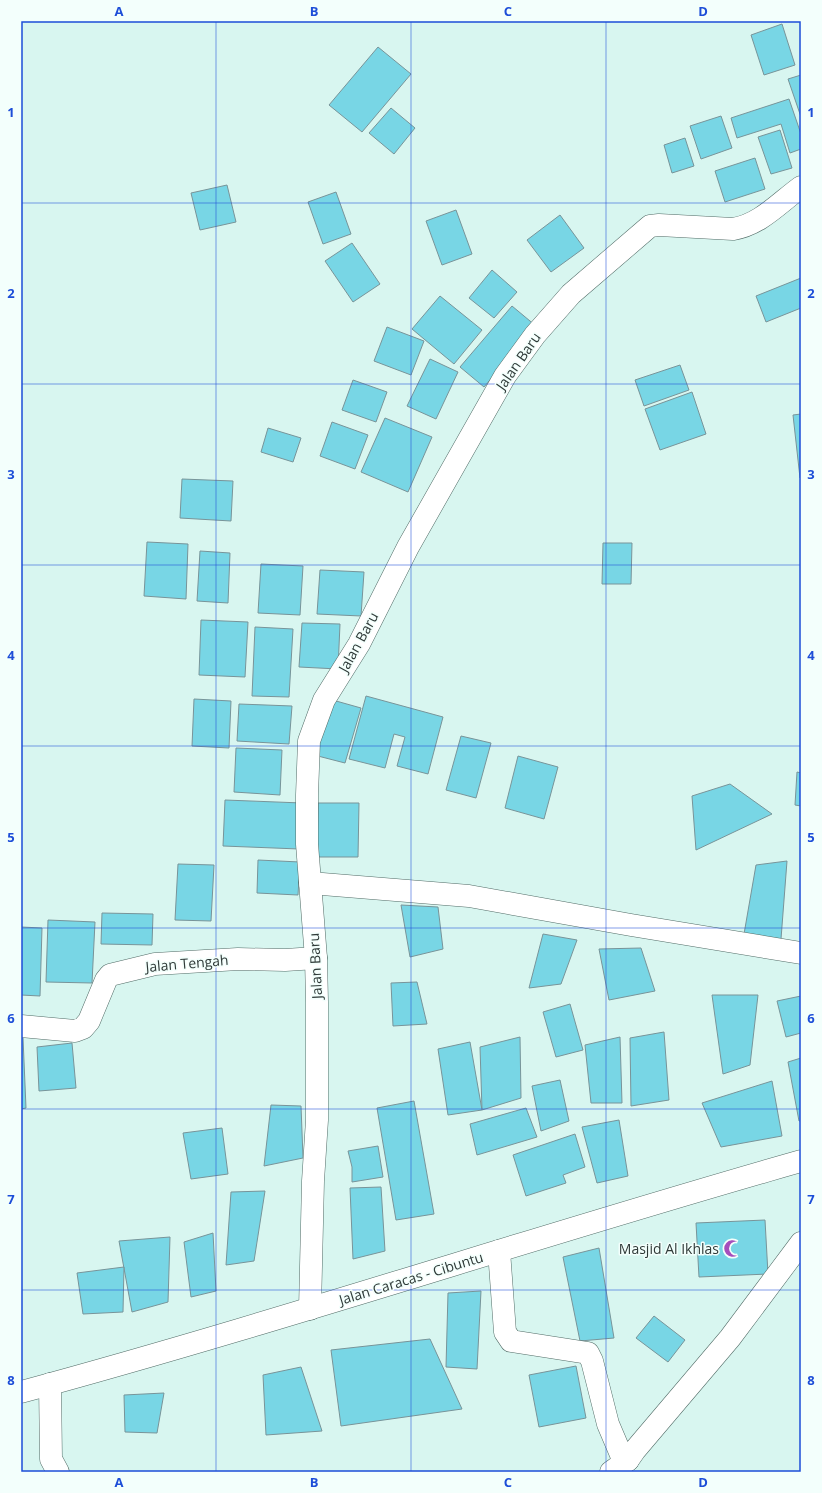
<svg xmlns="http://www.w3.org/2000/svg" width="822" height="1493" font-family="'Open Sans',sans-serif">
	<rect width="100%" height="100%" fill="#d8f6f0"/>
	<g fill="#78d6e5" stroke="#789499">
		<polygon points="782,24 795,65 764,75 751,35"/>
		<polygon points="378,47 411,74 362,132 329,105"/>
		<polygon points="801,75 801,117 788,79"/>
		<polygon points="789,99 801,134 801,149 790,153 781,124 737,138 731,118"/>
		<polygon points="391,108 415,128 394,154 369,133"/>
		<polygon points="721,116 732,148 701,159 690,126"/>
		<polygon points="780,130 792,168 771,174 758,137"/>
		<polygon points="685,138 694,166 672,173 664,145"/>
		<polygon points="755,158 765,189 725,202 715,171"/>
		<polygon points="227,185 236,222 200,230 191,193"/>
		<polygon points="336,192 351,234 323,244 308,202"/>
		<polygon points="456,210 472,254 442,265 426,221"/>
		<polygon points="560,215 584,248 551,272 527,240"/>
		<polygon points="352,243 380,284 353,302 325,261"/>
		<polygon points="492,270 517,292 494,318 469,298"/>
		<polygon points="801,278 801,308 766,322 756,296"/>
		<polygon points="440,296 482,330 454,364 412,329"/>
		<polygon points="512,306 536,326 484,387 460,367"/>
		<polygon points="387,327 424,341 411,375 374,361"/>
		<polygon points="430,359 458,372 436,419 407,406"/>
		<polygon points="680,365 689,390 644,406 635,380"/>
		<polygon points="353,380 387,392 376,422 342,410"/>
		<polygon points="692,392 706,434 660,450 645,409"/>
		<polygon points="801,414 801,478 800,478 793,415"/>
		<polygon points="385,418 432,437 408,492 361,472"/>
		<polygon points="332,422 368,435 355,469 320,456"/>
		<polygon points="268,428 301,438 293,462 261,452"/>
		<polygon points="182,479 233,481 231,521 180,518"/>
		<polygon points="147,542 188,544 186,599 144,596"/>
		<polygon points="603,543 632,543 631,584 602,584"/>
		<polygon points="200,551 230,553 228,603 197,601"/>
		<polygon points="261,564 303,566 300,615 258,613"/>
		<polygon points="320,570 364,572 361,616 317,614"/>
		<polygon points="201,620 248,622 245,677 199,675"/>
		<polygon points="302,623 340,624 338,669 299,667"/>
		<polygon points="255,627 293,629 289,697 252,696"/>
		<polygon points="366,696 443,717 428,774 397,766 405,737 394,734 385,768 349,759"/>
		<polygon points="194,699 231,701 229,748 192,746"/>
		<polygon points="329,699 361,708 345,763 314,755"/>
		<polygon points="239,704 292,706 289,744 237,741"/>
		<polygon points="461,736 491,743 476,798 446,790"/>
		<polygon points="236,748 282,750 280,795 234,792"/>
		<polygon points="518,756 558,767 544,819 505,808"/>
		<polygon points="797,772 801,773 801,806 795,805"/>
		<polygon points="730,784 772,814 696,850 692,796"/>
		<polygon points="225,800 302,803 299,849 223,846"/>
		<polygon points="318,803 359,803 358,857 317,857"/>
		<polygon points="258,860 300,862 298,895 257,893"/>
		<polygon points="787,861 781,939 744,934 756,865"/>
		<polygon points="178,864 214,865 211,921 175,920"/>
		<polygon points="401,905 438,907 443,949 410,957"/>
		<polygon points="102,913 153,914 152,945 101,944"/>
		<polygon points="48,920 95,922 92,983 46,982"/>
		<polygon points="21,927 42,928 40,996 21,995"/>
		<polygon points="543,934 577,940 561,984 529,988"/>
		<polygon points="641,948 655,991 609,1000 599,949"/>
		<polygon points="417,982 427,1024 393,1026 391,983"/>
		<polygon points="712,995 758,995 750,1065 723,1074"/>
		<polygon points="801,996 801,1033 786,1037 777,1001"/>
		<polygon points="570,1004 583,1050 556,1057 543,1012"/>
		<polygon points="664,1032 669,1100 631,1106 630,1038"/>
		<polygon points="520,1037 521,1098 482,1110 480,1047"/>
		<polygon points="620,1037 622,1103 591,1103 585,1045"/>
		<polygon points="23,1038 26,1108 21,1109 21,1039"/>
		<polygon points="470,1042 482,1110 448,1115 438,1049"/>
		<polygon points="72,1043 76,1088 39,1091 37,1047"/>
		<polygon points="801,1058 801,1121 799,1121 788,1062"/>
		<polygon points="560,1080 569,1121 541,1131 532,1086"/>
		<polygon points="772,1081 782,1136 721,1147 702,1103"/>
		<polygon points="414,1101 434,1214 396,1220 377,1108"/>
		<polygon points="271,1105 301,1106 303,1158 264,1166"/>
		<polygon points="526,1108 537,1137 477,1155 470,1124"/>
		<polygon points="619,1120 628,1176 597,1183 582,1127"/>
		<polygon points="222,1128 228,1174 191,1179 183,1133"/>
		<polygon points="575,1134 585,1167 563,1175 566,1183 526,1196 513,1155"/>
		<polygon points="378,1146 383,1177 352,1182 352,1167 348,1151"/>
		<polygon points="381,1187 385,1251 353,1259 350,1188"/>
		<polygon points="265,1191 254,1261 226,1265 231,1192"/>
		<polygon points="765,1220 768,1274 699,1277 696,1223"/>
		<polygon points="213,1233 216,1291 191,1297 184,1242"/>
		<polygon points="170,1237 168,1302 132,1312 119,1241"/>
		<polygon points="599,1248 614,1338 580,1341 563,1257"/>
		<polygon points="124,1267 123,1312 83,1314 77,1273"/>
		<polygon points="481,1291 477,1369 446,1367 448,1293"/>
		<polygon points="654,1316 685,1340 668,1362 636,1338"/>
		<polygon points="430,1339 462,1409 341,1426 331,1350"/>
		<polygon points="576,1366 586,1418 539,1427 529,1375"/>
		<polygon points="301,1367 322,1431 266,1435 263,1375"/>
		<polygon points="164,1393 157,1433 125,1432 124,1395"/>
	</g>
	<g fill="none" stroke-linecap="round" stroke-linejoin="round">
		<defs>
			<g id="minor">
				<polyline points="310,883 469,896 631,925 801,953"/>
				<polyline points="21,1026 75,1031 83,1028 89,1021 106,980 110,975 114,974 155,964 238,959 285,960 316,958"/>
				<polyline points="499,1251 505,1332 511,1341 588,1353 592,1361 608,1424 622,1457 628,1460 635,1450 730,1338 801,1243"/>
				<path d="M310 1309 313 1181 317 1120V1002L316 958 307 844V795L309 741 324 700 359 644 408 547 505 376 535 335 571 294 650 226 659 225 733 229C760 225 780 202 801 187"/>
				<polyline points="50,1384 51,1459 58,1472"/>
				<path d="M21 1392C283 1321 540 1235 801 1161"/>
				<polyline points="611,1472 628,1460"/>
			</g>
		</defs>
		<use href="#minor" stroke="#526c67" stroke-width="23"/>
		<use href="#minor" stroke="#fff" stroke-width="22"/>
	</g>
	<path fill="none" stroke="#1d4ed8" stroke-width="1" stroke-opacity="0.55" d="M216 21V1472M411 21V1472M606 21V1472M21 203H801M21 384H801M21 565H801M21 746H801M21 928H801M21 1109H801M21 1290H801"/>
	<defs>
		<symbol id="mosque-bare" viewBox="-9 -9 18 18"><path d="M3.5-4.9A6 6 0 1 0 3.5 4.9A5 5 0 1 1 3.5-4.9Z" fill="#a54ebc" stroke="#f3fffc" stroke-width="2.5" paint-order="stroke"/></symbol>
	</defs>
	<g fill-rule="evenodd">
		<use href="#mosque-bare" x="720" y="1236" width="25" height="25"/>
	</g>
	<g text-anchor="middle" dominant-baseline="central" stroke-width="3" stroke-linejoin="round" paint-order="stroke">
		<g font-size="14" fill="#2f3a38" stroke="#f3fffc">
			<text transform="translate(518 361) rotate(-55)">Jalan Baru</text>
			<text transform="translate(358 642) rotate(-61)">Jalan Baru</text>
			<text transform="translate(187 963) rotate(-5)">Jalan Tengah</text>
			<text transform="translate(315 966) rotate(-93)">Jalan Baru</text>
			<text transform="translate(411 1278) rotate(-17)">Jalan Caracas - Cibuntu</text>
		</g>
		<g font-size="14" fill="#2f3a38" stroke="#f3fffc" text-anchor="end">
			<text x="719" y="1248">Masjid Al Ikhlas</text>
		</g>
	</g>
	<rect width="822" height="1493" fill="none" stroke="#f3fffc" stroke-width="44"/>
	<rect x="22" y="22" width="778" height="1449" fill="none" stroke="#1d4ed8" stroke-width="1.5"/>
	<g font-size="13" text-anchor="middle" font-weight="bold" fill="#1d4ed8">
		<text x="119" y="16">A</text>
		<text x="314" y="16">B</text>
		<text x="508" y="16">C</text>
		<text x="703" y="16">D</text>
		<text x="11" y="117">1</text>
		<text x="811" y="117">1</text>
		<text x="11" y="298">2</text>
		<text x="811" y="298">2</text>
		<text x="11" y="479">3</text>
		<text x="811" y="479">3</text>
		<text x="11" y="660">4</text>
		<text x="811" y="660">4</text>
		<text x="11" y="842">5</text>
		<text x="811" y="842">5</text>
		<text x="11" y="1023">6</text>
		<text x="811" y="1023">6</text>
		<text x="11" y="1204">7</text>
		<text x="811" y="1204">7</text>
		<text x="11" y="1385">8</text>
		<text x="811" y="1385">8</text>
		<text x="119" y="1487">A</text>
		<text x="314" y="1487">B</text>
		<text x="508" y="1487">C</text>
		<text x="703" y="1487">D</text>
	</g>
</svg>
